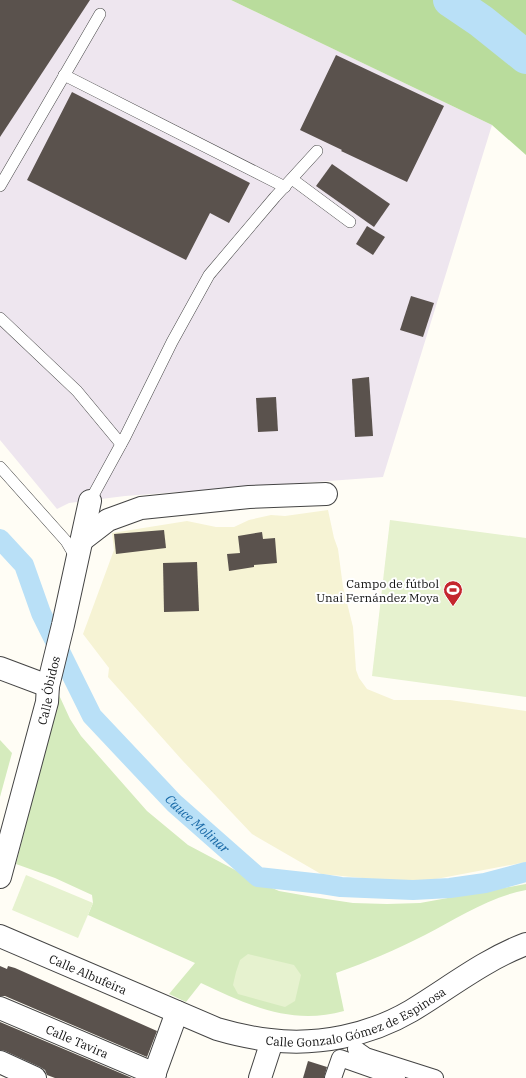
<svg xmlns="http://www.w3.org/2000/svg" width="526" height="1078" font-family="'IBM Plex Serif',serif">
	<rect width="100%" height="100%" fill="#fffdf5"/>
	<polygon fill="#eee6ef" points="3,0 231,0 492,125 383,477 125,496 69,503 57,509 0,440 0,4"/>
	<polygon fill="#f6f3d4" points="328,510 334,538 338,549 343,587 353,627 356,670 359,678 367,689 394,700 450,700 526,711 526,862 415,883 321,874 252,834 182,760 108,677 109,668 83,634 114,550 112,533 187,521 216,527 234,527 249,520 271,515 285,516"/>
	<g fill="#d5ebbd">
		<path d="M59 695 70 719 81 736 147 811 188 845 254 880 279 891 313 897 353 903 387 904 420 903 526 884V890C489 897 458 918 425 935 395 950 368 962 336 973L344 1011C291 1026 248 1005 201 983L186 1002 169 994 195 963 88 915 93 903 92 895 55 878 16 864Z"/>
		<polygon points="0,740 12,753 0,797"/>
	</g>
	<polygon fill="#b9dc9c" points="231,0 526,0 526,155 492,125"/>
	<g fill="#e6f2cf">
		<polygon points="390,520 526,538 526,697 372,676"/>
		<polygon points="26,875 93,903 78,938 12,910"/>
		<polygon points="248,954 294,965 301,975 295,1001 285,1007 238,994 233,985 236,972 240,960"/>
	</g>
	<g fill="none" stroke-linecap="round" stroke-linejoin="round">
		<path stroke="#b9e0f7" stroke-width="20" id="s1" d="M0 539 24 565 41 613 92 716 174 803 258 877 322 884 341 887 413 890 450 888 485 883 526 872"/>
		<polyline stroke="#b9e0f7" stroke-width="34" points="450,0 481,21 526,57"/>
	</g>
	<g fill="#5a524d">
		<polygon points="0,0 90,0 0,137"/>
		<polygon points="336,55 444,106 407,182 341,151 342,150 300,130"/>
		<polygon points="72,92 250,183 229,223 210,213 186,260 27,180"/>
		<polygon points="332,164 390,204 374,227 316,186"/>
		<polygon points="367,226 385,237 373,255 356,244"/>
		<polygon points="411,296 434,303 423,337 400,330"/>
		<polygon points="369,377 373,436 355,437 352,379"/>
		<polygon points="276,397 278,431 258,432 256,398"/>
		<polygon points="164,530 166,548 116,554 114,534"/>
		<polygon points="262,532 263,539 275,538 277,563 254,565 254,567 229,571 227,554 240,553 238,536"/>
		<polygon points="197,562 199,611 164,612 163,563"/>
		<polygon points="0,966 7,969 8,966 15,968 157,1031 147,1057 5,996 0,996"/>
		<polygon points="0,1022 132,1078 55,1078 47,1075 45,1070 40,1067 5,1051 0,1050"/>
		<polygon points="308,1061 327,1067 324,1078 303,1078"/>
	</g>
	<g fill="none" stroke-linecap="round" stroke-linejoin="round">
		<defs>
			<g id="service">
				<polyline points="64,75 285,187"/>
				<polyline points="292,179 350,222"/>
				<polyline points="0,186 100,14"/>
				<polyline points="0,318 77,391 121,444"/>
				<polyline points="0,467 66,541 76,558"/>
				<polyline points="90,501 125,437 172,342 209,275 275,197 317,151"/>
			</g>
			<g id="pedestrian">
				<polyline points="356,1049 366,1056 435,1078"/>
				<polyline points="333,1078 340,1058 397,1078"/>
			</g>
			<g id="minor">
				<polyline points="82,540 108,520 141,508 249,497 326,494"/>
				<polyline points="0,668 48,686"/>
				<path id="s2" d="M0 877 47 702 48 686 63 625 90 501"/>
				<path id="s3" d="M0 936 217 1029C234 1034 252 1038 270 1040 318 1046 370 1035 411 1011 449 988 484 960 526 944"/>
				<path id="s4" d="M0 1008 155 1074"/>
				<polyline points="0,1062 35,1078"/>
				<polyline points="153,1078 177,1012"/>
				<polyline points="260,1078 272,1041"/>
			</g>
		</defs>
		<use href="#service" stroke="#444" stroke-width="12"/>
		<use href="#pedestrian" stroke="#444" stroke-width="18"/>
		<use href="#minor" stroke="#444" stroke-width="24"/>
		<use href="#service" stroke="#fff" stroke-width="11"/>
		<use href="#pedestrian" stroke="#fff" stroke-width="16"/>
		<use href="#minor" stroke="#fff" stroke-width="22"/>
	</g>
	<defs>
		<symbol id="stadium-pin" viewBox="-11 -11 22 30"><path d="M0 17L-7.5 6A9.5 9.5 0 1 1 7.5 6Z" fill="#c4262e" stroke="#fff"/><path d="M0-5a6.5 5 0 1 0 0 10a6.5 5 0 1 0 0-10ZM-3.5-1.8h7v3.6h-7Z" fill="#fff"/></symbol>
	</defs>
	<g fill-rule="evenodd">
		<use href="#stadium-pin" x="442" y="579" width="22" height="30"/>
	</g>
	<g text-anchor="middle" dominant-baseline="central" stroke-width="4" stroke-linejoin="round" paint-order="stroke">
		<g font-size="12" fill="#111" stroke="#fff" text-anchor="end">
			<text x="439" y="583">Campo de fútbol<tspan x="439" dy="14">Unai Fernández Moya</tspan></text>
		</g>
		<g font-size="12" fill="#111" stroke="#fff">
			<text stroke="none"><textPath href="#s2" startOffset="193">Calle Óbidos</textPath></text>
			<text stroke="none"><textPath href="#s3" startOffset="96">Calle Albufeira</textPath></text>
			<text stroke="none"><textPath href="#s3" startOffset="381">Calle Gonzalo Gómez de Espinosa</textPath></text>
			<text stroke="none"><textPath href="#s4" startOffset="84">Calle Tavira</textPath></text>
		</g>
		<g font-size="13" font-style="italic" fill="#1768a6" stroke="#fff">
			<text stroke="none"><textPath href="#s1" startOffset="352">Cauce Molinar</textPath></text>
		</g>
	</g>
</svg>
